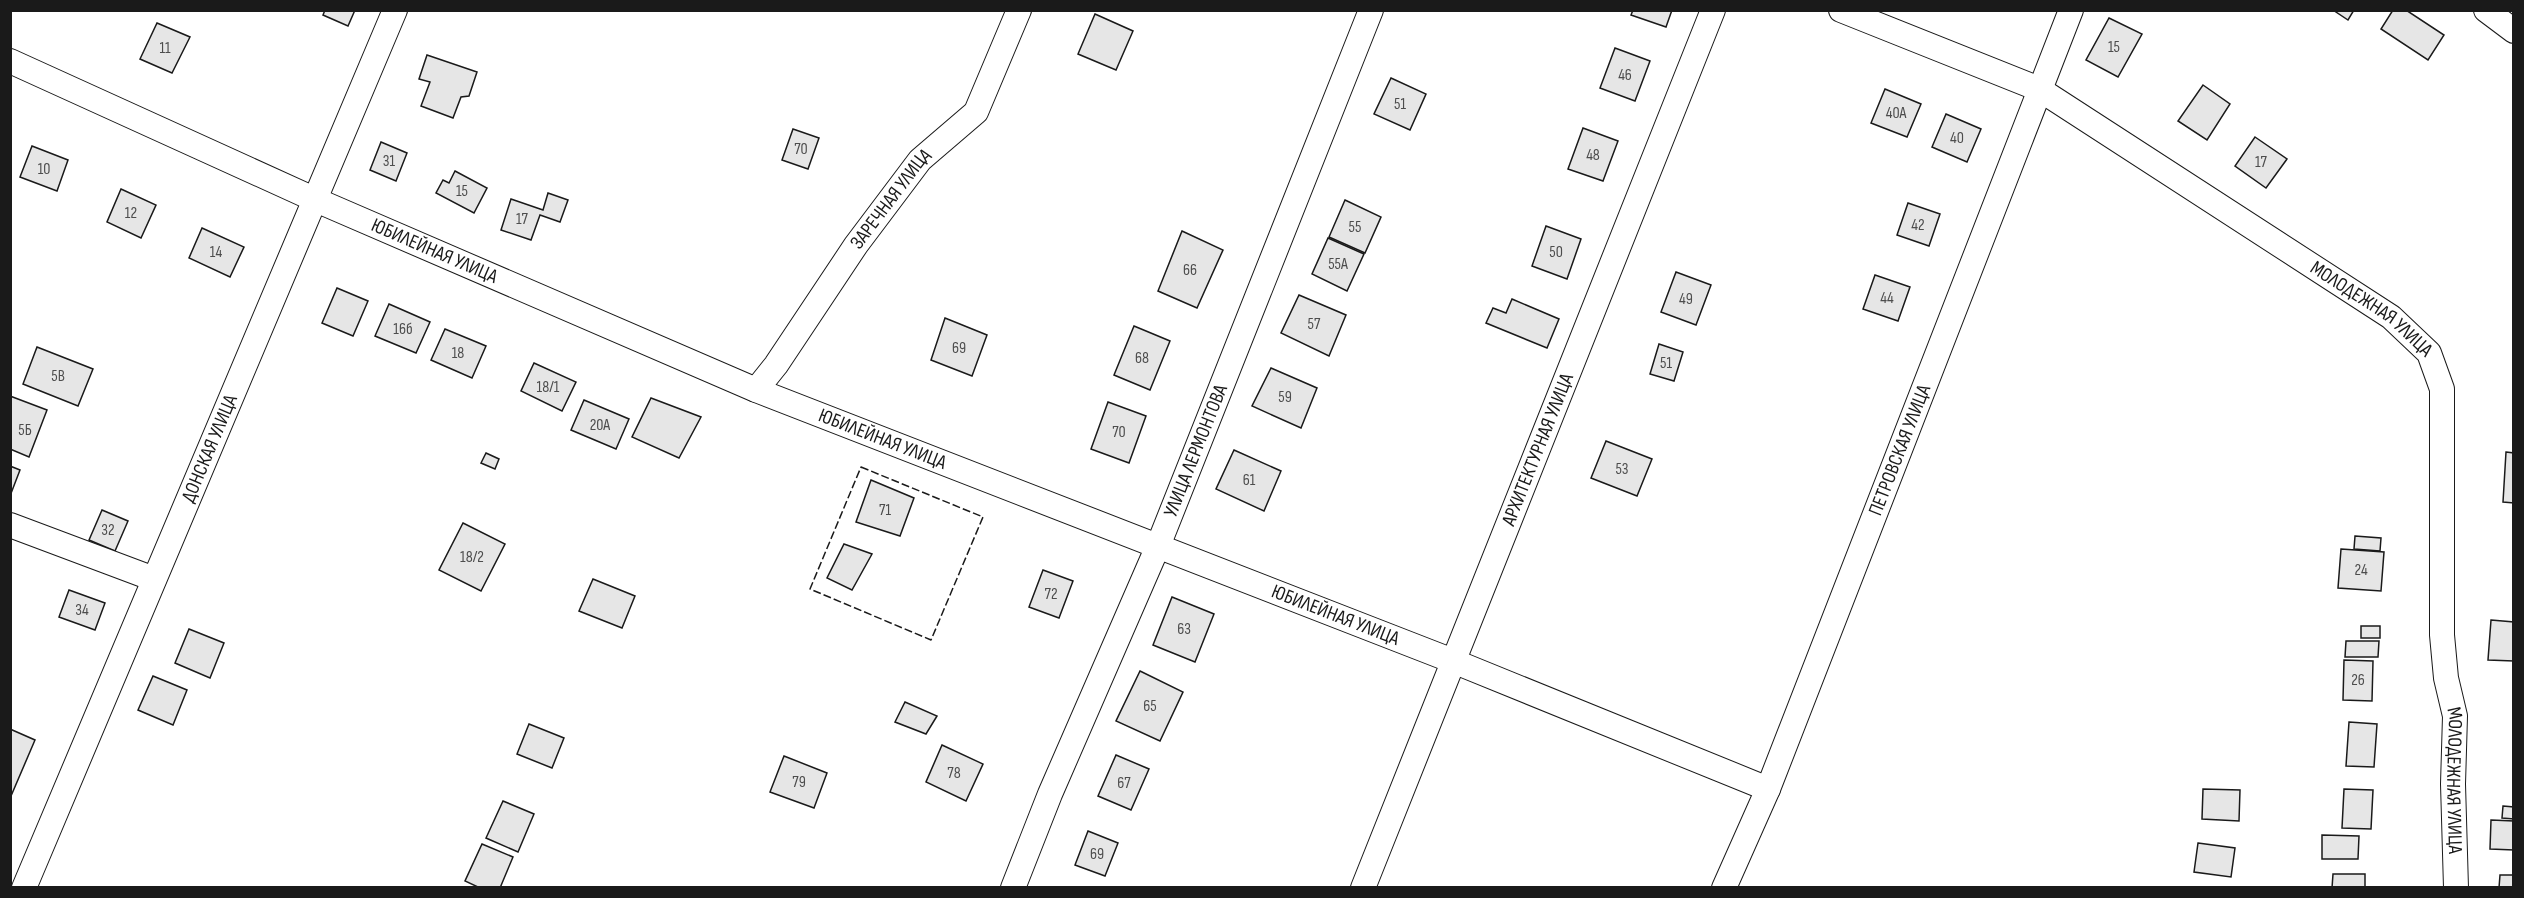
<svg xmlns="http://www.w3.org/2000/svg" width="2524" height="898" font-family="'Sofia Sans Condensed',sans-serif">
	<rect width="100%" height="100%" fill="#fff"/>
	<g fill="#e6e6e6" stroke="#1a1a1a" stroke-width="1.5">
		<polygon points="325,10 355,10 348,26 323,15"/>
		<polygon points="1633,10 1672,10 1666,27 1631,15"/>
		<polygon points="2333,10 2354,10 2348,20"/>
		<polygon points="2393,10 2406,10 2444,35 2428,60 2381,29"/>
		<polygon points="1095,14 1133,31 1116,70 1078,54"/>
		<polygon points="2109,18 2142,34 2118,77 2086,60"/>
		<polygon points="157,23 190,37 172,73 140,59"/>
		<polygon points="1615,48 1650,61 1635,101 1600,88"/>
		<polygon points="427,55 477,72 469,96 461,97 453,118 421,106 430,82 419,79"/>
		<polygon points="1391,78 1426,94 1410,130 1374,114"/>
		<polygon points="2203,85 2230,104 2207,140 2178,121"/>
		<polygon points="1885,89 1921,104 1907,137 1871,123"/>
		<polygon points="1946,114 1981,129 1967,162 1932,147"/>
		<polygon points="1583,128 1618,141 1603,181 1568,169"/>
		<polygon points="793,129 819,138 808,169 782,160"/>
		<polygon points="2255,137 2287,159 2266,188 2235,166"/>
		<polygon points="381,142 407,153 396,181 370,170"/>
		<polygon points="32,146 68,160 57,191 20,177"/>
		<polygon points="455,171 487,188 474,213 436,193 443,180 449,183"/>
		<polygon points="121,189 156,205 141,238 107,222"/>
		<polygon points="548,193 568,200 560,222 540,215 531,240 501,230 511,199 543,210"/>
		<polygon points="1345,200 1381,217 1365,253 1329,237"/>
		<polygon points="1908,203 1940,214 1929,246 1897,235"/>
		<polygon points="1546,226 1581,239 1567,279 1532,266"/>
		<polygon points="202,228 244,247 230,277 189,258"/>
		<polygon points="1182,231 1223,250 1197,308 1158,291"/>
		<polygon points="1328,238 1364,254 1347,291 1312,274"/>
		<polygon points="1676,272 1711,285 1696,325 1661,312"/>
		<polygon points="1875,275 1910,287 1898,321 1863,309"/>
		<polygon points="337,288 368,301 353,336 322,323"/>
		<polygon points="1299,295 1346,315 1329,356 1281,333"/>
		<polygon points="1512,299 1559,319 1547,348 1486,323 1493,308 1506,313"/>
		<polygon points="389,304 430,322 416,353 375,336"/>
		<polygon points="945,318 987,335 972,376 931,360"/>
		<polygon points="1134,326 1170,341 1150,390 1114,375"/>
		<polygon points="445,329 486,346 472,378 431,360"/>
		<polygon points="1659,344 1683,352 1674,381 1650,374"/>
		<polygon points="37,347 93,369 78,406 23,384"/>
		<polygon points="534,363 576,382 562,411 521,391"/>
		<polygon points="1271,368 1317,388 1301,428 1252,406"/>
		<polygon points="10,396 47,410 29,457 10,449"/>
		<polygon points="651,398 701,417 679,458 632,437"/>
		<polygon points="584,400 629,419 616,449 571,430"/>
		<polygon points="1108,402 1146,416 1129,463 1091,449"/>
		<polygon points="1606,441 1652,459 1637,496 1591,478"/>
		<polygon points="1234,450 1281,471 1264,511 1216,489"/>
		<polygon points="2506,452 2514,453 2514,503 2503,502"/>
		<polygon points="486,453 499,459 495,469 481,463"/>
		<polygon points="10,466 20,470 10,496"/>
		<polygon points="871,480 914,498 900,536 856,522"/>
		<polygon points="102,510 128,521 115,551 89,540"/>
		<polygon points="463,523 505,544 481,591 439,570"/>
		<polygon points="2355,536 2381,538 2380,551 2354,549"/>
		<polygon points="844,544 872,554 852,590 827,578"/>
		<polygon points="2341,549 2384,552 2381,591 2338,588"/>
		<polygon points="1043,570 1073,581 1059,618 1029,607"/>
		<polygon points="593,579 635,596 622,628 579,611"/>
		<polygon points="69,590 105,603 95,630 59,617"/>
		<polygon points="1172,597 1214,614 1195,662 1153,645"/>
		<polygon points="2491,620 2514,622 2514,661 2488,660"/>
		<rect x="2361" y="626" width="19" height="12"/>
		<polygon points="189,629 224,643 210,678 175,663"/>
		<polygon points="2346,641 2379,641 2378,657 2345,657"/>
		<polygon points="2344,660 2373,661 2372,701 2343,700"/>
		<polygon points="1140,671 1183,692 1160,741 1116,721"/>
		<polygon points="153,676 187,690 173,725 138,710"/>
		<polygon points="905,702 937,716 926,734 895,722"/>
		<polygon points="2349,722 2377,724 2374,767 2346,766"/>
		<polygon points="529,724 564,738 552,768 517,754"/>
		<polygon points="10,729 35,740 11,796 10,796"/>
		<polygon points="942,745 983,764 966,801 926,782"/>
		<polygon points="1116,755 1149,769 1131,810 1098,796"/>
		<polygon points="784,756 827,773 814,808 770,792"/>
		<polygon points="2203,789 2240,790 2239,821 2202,819"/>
		<polygon points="2344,789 2373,790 2371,829 2342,828"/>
		<polygon points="503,801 534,814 518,852 486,838"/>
		<polygon points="2503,806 2514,807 2514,819 2502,818"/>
		<polygon points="2491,820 2514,821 2514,850 2490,849"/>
		<polygon points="1088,831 1118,843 1105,876 1075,865"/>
		<polygon points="2322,835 2359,836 2358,859 2322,859"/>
		<polygon points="2198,843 2235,848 2231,877 2194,872"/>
		<polygon points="482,844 513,857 500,888 480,888 465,881"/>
		<polygon points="2333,874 2365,874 2365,888 2332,888"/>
		<polygon points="2500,875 2514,875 2514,888 2499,888"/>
	</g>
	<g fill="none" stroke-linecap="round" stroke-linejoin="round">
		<defs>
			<g id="minor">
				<path id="s1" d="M1841 10 2039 89 2391 317 2429 353 2442 389V635L2446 678 2455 716 2453 784 2456 888"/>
				<polyline points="2486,10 2514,31"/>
				<path id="s2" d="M10 61 316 200 756 390 1453 661 1768 789"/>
				<path id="s3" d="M756 390 776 365 856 245 920 160 976 112 1019 10"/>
				<polyline points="10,525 154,579"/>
				<path id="s4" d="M24 888 395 10"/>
				<path id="s5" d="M1013 888 1050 794 1158 546 1371 10"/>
				<path id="s6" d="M1363 888 1713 10"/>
				<path id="s7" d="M1724 888 1768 789 2071 10"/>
			</g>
		</defs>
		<use href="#minor" stroke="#1a1a1a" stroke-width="26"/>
		<use href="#minor" stroke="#fff" stroke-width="24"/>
		<polygon stroke="#1a1a1a" stroke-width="1.5" stroke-dasharray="8 3" stroke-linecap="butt" points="861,467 983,517 931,640 810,589"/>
	</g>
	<g text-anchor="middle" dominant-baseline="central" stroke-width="4.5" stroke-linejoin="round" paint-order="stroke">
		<g font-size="16" fill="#4d4d4d">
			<text x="2114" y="47">15</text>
			<text x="165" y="48">11</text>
			<text x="1625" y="75">46</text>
			<text x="1400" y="104">51</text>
			<text x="1896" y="113">40А</text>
			<text x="1957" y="138">40</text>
			<text x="801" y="149">70</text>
			<text x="1593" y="155">48</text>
			<text x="389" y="161">31</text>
			<text x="2261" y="162">17</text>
			<text x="44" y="169">10</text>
			<text x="462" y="191">15</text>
			<text x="131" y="213">12</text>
			<text x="522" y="219">17</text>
			<text x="1918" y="225">42</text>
			<text x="1355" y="227">55</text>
			<text x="216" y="252">14</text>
			<text x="1556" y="252">50</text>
			<text x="1338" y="264">55А</text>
			<text x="1190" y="270">66</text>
			<text x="1887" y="298">44</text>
			<text x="1686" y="299">49</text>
			<text x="1314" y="324">57</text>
			<text x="403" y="329">16б</text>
			<text x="959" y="348">69</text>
			<text x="458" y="353">18</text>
			<text x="1142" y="358">68</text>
			<text x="1666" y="363">51</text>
			<text x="58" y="376">5В</text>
			<text x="548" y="387">18/1</text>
			<text x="1285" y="397">59</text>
			<text x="600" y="425">20А</text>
			<text x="25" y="430">5Б</text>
			<text x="1119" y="432">70</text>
			<text x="1622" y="469">53</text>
			<text x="1249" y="480">61</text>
			<text x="885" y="510">71</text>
			<text x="108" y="530">32</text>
			<text x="472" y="557">18/2</text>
			<text x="2361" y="570">24</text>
			<text x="1051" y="594">72</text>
			<text x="82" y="610">34</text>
			<text x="1184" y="629">63</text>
			<text x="2358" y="680">26</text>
			<text x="1150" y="706">65</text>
			<text x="954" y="773">78</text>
			<text x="799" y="782">79</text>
			<text x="1124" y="783">67</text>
			<text x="1097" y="854">69</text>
		</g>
		<g font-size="20" fill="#1a1a1a" stroke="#fff">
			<text stroke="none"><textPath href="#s3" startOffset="234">ЗАРЕЧНАЯ УЛИЦА</textPath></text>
			<text stroke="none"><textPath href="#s2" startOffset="465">ЮБИЛЕЙНАЯ УЛИЦА</textPath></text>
			<text stroke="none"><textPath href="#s1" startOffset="612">МОЛОДЕЖНАЯ УЛИЦА</textPath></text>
			<text stroke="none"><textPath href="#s2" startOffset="951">ЮБИЛЕЙНАЯ УЛИЦА</textPath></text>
			<text stroke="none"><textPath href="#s4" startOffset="477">ДОНСКАЯ УЛИЦА</textPath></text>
			<text stroke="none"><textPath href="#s6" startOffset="472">АРХИТЕКТУРНАЯ УЛИЦА</textPath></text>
			<text stroke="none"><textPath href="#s7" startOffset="472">ПЕТРОВСКАЯ УЛИЦА</textPath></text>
			<text stroke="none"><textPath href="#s5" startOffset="474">УЛИЦА ЛЕРМОНТОВА</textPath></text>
			<text stroke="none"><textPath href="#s2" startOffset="1437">ЮБИЛЕЙНАЯ УЛИЦА</textPath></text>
			<text stroke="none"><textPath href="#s1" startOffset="1116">МОЛОДЕЖНАЯ УЛИЦА</textPath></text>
		</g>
	</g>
	<rect width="2524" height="898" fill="none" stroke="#1a1a1a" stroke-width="24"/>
</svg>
